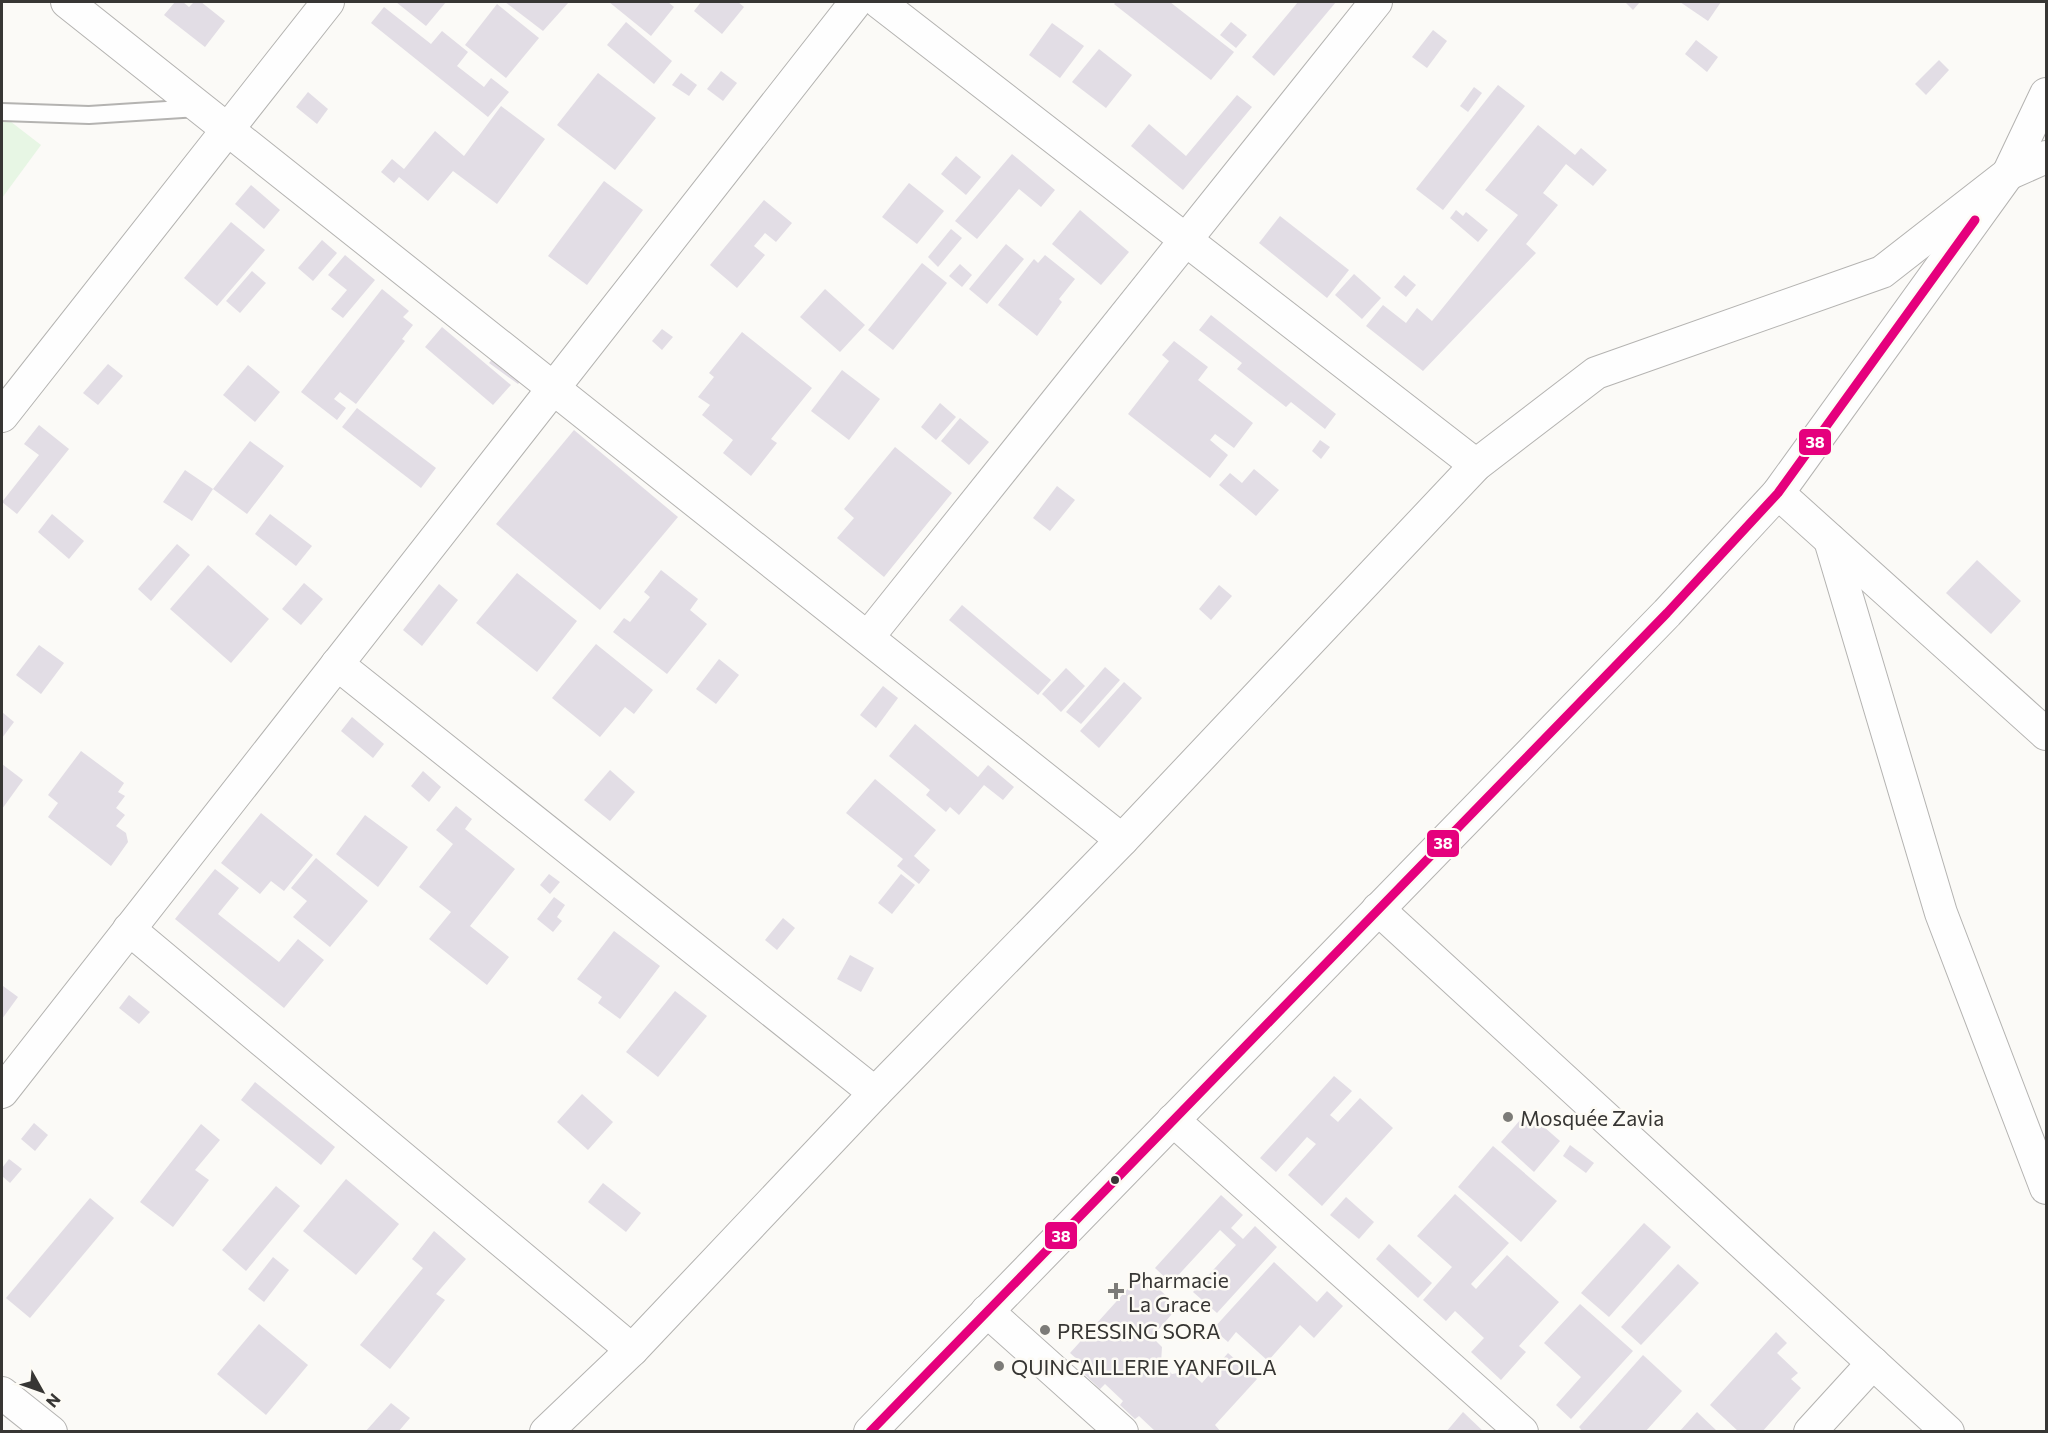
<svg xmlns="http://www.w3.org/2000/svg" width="2048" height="1433" font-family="Commissioner,sans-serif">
	<rect width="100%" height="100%" fill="#fbfaf7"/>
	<polygon fill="#e7f6e4" points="2,115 41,145 2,198"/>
	<g fill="#e2dde5">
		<polygon points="175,2 183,2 189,7 194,2 201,2 225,21 205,47 164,15"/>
		<polygon points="396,2 446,2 426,26"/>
		<polygon points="505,2 569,2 543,31"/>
		<polygon points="609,2 668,2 674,7 651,36"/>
		<polygon points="701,2 738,2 744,7 722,34 694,11"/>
		<polygon points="1116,2 1170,2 1234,52 1211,80 1114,4"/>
		<polygon points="1298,2 1336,2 1274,76 1252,57"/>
		<polygon points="1625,2 1640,2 1633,10"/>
		<polygon points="1680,2 1721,2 1708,21"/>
		<polygon points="497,4 539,38 506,78 465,45"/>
		<polygon points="384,7 431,44 442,31 468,52 457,66 484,87 491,78 509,92 488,117 371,23"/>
		<polygon points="626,22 672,61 654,84 607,45"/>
		<polygon points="1231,22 1247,35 1236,48 1220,35"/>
		<polygon points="1052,23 1084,46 1060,78 1029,55"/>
		<polygon points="1433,30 1447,41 1427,68 1412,57"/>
		<polygon points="1696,40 1718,57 1707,72 1685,54"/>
		<polygon points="1099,49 1132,75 1106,108 1072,82"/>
		<polygon points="1939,60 1949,70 1926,95 1915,84"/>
		<polygon points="721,71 737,83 723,101 707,89"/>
		<polygon points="598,73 656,118 615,170 557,125"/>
		<polygon points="681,73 697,85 689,96 672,85"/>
		<polygon points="1498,85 1525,106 1443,210 1416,189"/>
		<polygon points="1474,87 1482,93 1468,112 1460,106"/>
		<polygon points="308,92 328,109 317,124 296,107"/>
		<polygon points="1237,95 1252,107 1183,190 1131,146 1149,124 1186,156"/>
		<polygon points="501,106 545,139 497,204 453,171 428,201 399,177 394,183 381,172 392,159 404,169 435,131 464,156"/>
		<polygon points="1538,125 1575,155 1581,148 1607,170 1593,186 1566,164 1543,193 1558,205 1526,244 1536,253 1423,371 1366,326 1383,305 1406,323 1417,308 1432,321 1518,215 1485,190"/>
		<polygon points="1012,154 1055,190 1041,207 1019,189 977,239 955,221"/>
		<polygon points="956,156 981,177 966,195 941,174"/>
		<polygon points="604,181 643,210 587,285 548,256"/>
		<polygon points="909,183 944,211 917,244 882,217"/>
		<polygon points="251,185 280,210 264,229 235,204"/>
		<polygon points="764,200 792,223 776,242 765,233 754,246 765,255 737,288 710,265"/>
		<polygon points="1080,210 1129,252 1101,285 1052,244"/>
		<polygon points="1456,210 1463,216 1466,212 1488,230 1478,242 1450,218"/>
		<polygon points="1280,216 1349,270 1327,298 1259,243"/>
		<polygon points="231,222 265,250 217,306 184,278"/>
		<polygon points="951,229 962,238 938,267 928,257"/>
		<polygon points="322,240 337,253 313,281 298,268"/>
		<polygon points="1006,244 1024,259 987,304 969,289"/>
		<polygon points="345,255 375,280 343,318 331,309 347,290 328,275"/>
		<polygon points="1045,255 1075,279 1059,299 1062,302 1037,336 998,305 1034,259 1038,263"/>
		<polygon points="922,263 947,283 893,350 868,330"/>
		<polygon points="960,264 972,275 962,287 949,276"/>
		<polygon points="252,271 266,283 240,313 226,301"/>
		<polygon points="1354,274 1381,298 1362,319 1335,295"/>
		<polygon points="1404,275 1416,285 1406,297 1394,287"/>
		<polygon points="382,289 409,311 403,317 413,325 402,339 405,341 356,404 340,392 334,399 346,408 337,420 301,392"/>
		<polygon points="825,289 865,325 840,352 800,317"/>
		<polygon points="1211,315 1336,414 1325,429 1291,402 1286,407 1237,369 1242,363 1199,330"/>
		<polygon points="442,327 511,385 493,405 425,347"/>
		<polygon points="662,329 673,337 662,350 652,341"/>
		<polygon points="742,332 812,388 771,439 777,443 751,476 723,453 733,440 702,415 710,405 698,397 714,377 709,373"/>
		<polygon points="1174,341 1208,367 1198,380 1253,423 1234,448 1215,434 1210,440 1228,455 1210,478 1128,414 1169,361 1162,355"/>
		<polygon points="498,352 527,374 518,384 489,363"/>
		<polygon points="108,364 123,376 98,405 83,393"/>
		<polygon points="248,365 280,392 255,422 223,395"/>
		<polygon points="842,370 880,399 849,440 811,411"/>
		<polygon points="940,403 956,417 936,440 921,427"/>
		<polygon points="357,408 436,468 421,488 342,427"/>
		<polygon points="960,418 989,442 969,465 941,441"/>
		<polygon points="39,425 69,449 17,514 2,502 39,455 24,444"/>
		<polygon points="574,430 678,517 600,610 496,524"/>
		<polygon points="1320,440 1330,447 1321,459 1312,451"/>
		<polygon points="250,441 284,466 247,514 213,489 192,521 163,502 185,470 213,489"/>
		<polygon points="895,447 952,493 884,577 837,538 854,518 844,509"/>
		<polygon points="1254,469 1279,490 1256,516 1219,485 1230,473 1242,483"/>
		<polygon points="1057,486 1075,500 1050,531 1033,518"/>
		<polygon points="52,514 84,541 69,559 38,532"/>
		<polygon points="270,514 312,546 296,566 255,534"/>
		<polygon points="177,544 190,555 151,601 138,589"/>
		<polygon points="1977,560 2021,601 1991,634 1946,593"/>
		<polygon points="208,565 269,619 231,663 170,609"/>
		<polygon points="661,570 698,599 690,610 707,624 667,674 613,632 624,618 630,622 650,597 644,592"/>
		<polygon points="517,573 577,621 537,672 476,623"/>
		<polygon points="304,583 323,599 301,625 282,609"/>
		<polygon points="439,584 458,600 422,646 403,630"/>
		<polygon points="1219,585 1232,596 1211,620 1199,609"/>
		<polygon points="962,605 1051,680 1038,695 949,620"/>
		<polygon points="596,644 653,690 634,714 625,707 600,737 552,698"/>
		<polygon points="39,645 64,663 41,694 16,675"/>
		<polygon points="719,659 739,675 716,704 696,689"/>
		<polygon points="1105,667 1120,680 1081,724 1066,712"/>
		<polygon points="1066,668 1085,686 1061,712 1042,694"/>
		<polygon points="1124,682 1142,698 1099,748 1080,731"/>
		<polygon points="883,686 898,698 876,728 860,715"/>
		<polygon points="2,712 14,722 2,738"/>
		<polygon points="352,717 384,744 373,758 341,731"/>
		<polygon points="915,724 978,777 988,765 1014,787 1003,800 984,785 959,815 950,807 946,812 926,795 930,790 889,756"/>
		<polygon points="81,751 124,783 118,792 125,796 116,808 125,815 116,826 126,833 128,842 111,866 48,817 58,803 48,795"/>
		<polygon points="2,764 23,780 2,809"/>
		<polygon points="610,770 635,792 610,821 584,800"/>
		<polygon points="423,771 441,787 429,802 411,786"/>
		<polygon points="875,779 936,830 914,856 930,870 919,884 897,866 903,859 846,813"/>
		<polygon points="456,806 472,819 465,829 515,869 470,926 509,957 487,985 429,939 451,912 419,887 453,844 436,830"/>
		<polygon points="261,813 313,855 284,891 271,881 260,894 221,863"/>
		<polygon points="365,815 408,847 378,887 336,854"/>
		<polygon points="316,858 368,901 330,947 293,917 307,901 291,888"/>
		<polygon points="215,869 239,888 218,914 279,962 298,939 324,960 284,1008 175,919"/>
		<polygon points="549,874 560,882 550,894 540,885"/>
		<polygon points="901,874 915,885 892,914 878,903"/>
		<polygon points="554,897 565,905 557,917 562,921 553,932 537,919"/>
		<polygon points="783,918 795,928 777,950 765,940"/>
		<polygon points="614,931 660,966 620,1019 598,1003 602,997 577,979"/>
		<polygon points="850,955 874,968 861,992 837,979"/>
		<polygon points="3,986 18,997 2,1019 2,988"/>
		<polygon points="675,991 707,1016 658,1077 626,1052"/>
		<polygon points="129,995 150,1012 139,1024 119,1008"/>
		<polygon points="1334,1076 1352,1091 1330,1115 1338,1122 1360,1098 1393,1128 1322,1206 1288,1175 1316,1144 1307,1137 1276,1172 1260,1158"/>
		<polygon points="255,1082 335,1147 321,1165 241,1100"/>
		<polygon points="582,1094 613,1122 588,1150 557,1122"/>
		<polygon points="1527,1112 1560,1141 1534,1172 1501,1142"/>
		<polygon points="34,1123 48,1135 35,1151 21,1139"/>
		<polygon points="201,1124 220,1140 195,1170 209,1180 173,1227 140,1202"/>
		<polygon points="1570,1145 1594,1163 1586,1173 1563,1156"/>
		<polygon points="1493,1146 1557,1201 1521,1242 1458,1187"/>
		<polygon points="9,1159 22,1169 10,1183 2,1176 2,1168"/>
		<polygon points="346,1179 399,1224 356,1275 303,1231"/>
		<polygon points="603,1183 641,1213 626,1232 588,1202"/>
		<polygon points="276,1186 300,1206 246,1271 222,1250"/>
		<polygon points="1455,1194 1509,1243 1471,1284 1476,1289 1507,1255 1559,1302 1519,1346 1526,1352 1501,1380 1471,1352 1484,1338 1455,1311 1446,1321 1423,1300 1452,1267 1417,1236"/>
		<polygon points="1221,1195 1243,1215 1231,1228 1243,1239 1255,1226 1277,1247 1217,1313 1193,1292 1236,1245 1220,1230 1171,1283 1155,1268"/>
		<polygon points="1346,1197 1374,1222 1359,1239 1330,1215"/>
		<polygon points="90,1198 114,1218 30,1318 6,1298"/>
		<polygon points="1644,1223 1671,1247 1609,1317 1581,1293"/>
		<polygon points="434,1231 466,1259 436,1294 445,1300 390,1369 360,1345 423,1268 412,1259"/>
		<polygon points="1389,1244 1432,1283 1418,1298 1376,1259"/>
		<polygon points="273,1257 289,1270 264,1302 248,1289"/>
		<polygon points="1274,1262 1317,1302 1327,1291 1343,1306 1314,1338 1300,1325 1268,1361 1236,1332 1228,1342 1213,1329"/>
		<polygon points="1678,1264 1699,1283 1641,1345 1621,1327"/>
		<polygon points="1142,1273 1178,1307 1152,1337 1162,1347 1161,1363 1172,1374 1189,1371 1202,1383 1228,1353 1257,1379 1215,1425 1221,1432 1156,1432 1139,1416 1135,1419 1120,1405 1123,1401 1105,1384 1100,1389 1083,1373 1087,1368 1070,1353"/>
		<polygon points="1580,1304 1633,1351 1571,1419 1556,1405 1581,1377 1544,1343"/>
		<polygon points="259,1324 308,1365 266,1415 217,1374"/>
		<polygon points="1776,1332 1787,1343 1777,1353 1798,1373 1791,1379 1801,1388 1762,1432 1739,1432 1710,1405"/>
		<polygon points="1643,1355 1682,1391 1645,1432 1583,1432 1579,1427"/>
		<polygon points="391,1403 410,1418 398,1432 365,1432"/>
		<polygon points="1463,1412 1484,1432 1446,1432"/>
		<polygon points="1697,1412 1718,1432 1679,1432"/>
	</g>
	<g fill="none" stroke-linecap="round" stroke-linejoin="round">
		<defs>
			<polyline id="service" points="2,112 89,115 198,108"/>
			<g id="minor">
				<polyline points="67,2 1122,840"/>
				<polyline points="879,2 1476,465"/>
				<polyline points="2,416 328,2"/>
				<polyline points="1778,493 2046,734"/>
				<polyline points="1830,540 1941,913 2046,1188"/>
				<polyline points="868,637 1376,2"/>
				<polyline points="337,664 875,1093"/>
				<polyline points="1378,909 1948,1432"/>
				<polyline points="129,929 632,1350"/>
				<polyline points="2,1092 856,2"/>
				<polyline points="1173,1120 1522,1432"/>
				<polyline points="987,1311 1122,1432"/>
				<polyline points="2,1393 51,1432"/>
				<polyline points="546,1432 632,1350 875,1093 1122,840 1476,465 1596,373 1882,272 2008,174 2046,157"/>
				<polyline points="870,1432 1667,613 1778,493 2008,174 2046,94"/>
				<polyline points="1810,1432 1873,1363"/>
			</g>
		</defs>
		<use href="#service" stroke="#b4b3b1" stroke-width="20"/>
		<use href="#minor" stroke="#b4b3b1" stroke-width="34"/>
		<use href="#service" stroke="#fefefe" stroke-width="16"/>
		<use href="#minor" stroke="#fefefe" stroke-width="32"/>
		<defs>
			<polyline id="bus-1" points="870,1432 1667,613 1778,493 1975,220"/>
		</defs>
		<use href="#bus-1" stroke="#fdfbf5" stroke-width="14"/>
		<use href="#bus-1" stroke="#e5007d" stroke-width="9"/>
	</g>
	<g fill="#7c7b78" stroke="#fdfbf5" stroke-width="2">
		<circle cx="1508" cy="1117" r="6"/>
		<path d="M1113 1282h6v6h6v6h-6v6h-6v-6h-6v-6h6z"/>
		<circle cx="1045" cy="1330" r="6"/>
		<circle cx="999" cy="1366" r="6"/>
	</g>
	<circle fill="#373634" stroke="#fdfbf5" stroke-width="2" cx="1115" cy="1180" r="5"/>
	<g text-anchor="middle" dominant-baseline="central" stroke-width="5" stroke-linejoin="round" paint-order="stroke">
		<g font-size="21" fill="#373634" stroke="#fdfbf5" text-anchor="start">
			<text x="1520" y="1117">Mosquée Zavia</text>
			<text x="1128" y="1279">Pharmacie<tspan x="1128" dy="24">La Grace</tspan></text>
			<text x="1057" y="1330">PRESSING SORA</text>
			<text x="1011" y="1366">QUINCAILLERIE YANFOILA</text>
		</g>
	</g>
	<g stroke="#fdfbf5" stroke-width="2">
		<rect x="1798" y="428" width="34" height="28" rx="6" fill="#e5007d"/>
		<rect x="1426" y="829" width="34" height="29" rx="6" fill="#e5007d"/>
		<rect x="1044" y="1221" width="34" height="29" rx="6" fill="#e5007d"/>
	</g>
	<g font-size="16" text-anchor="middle" font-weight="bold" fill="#fff">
		<text x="1815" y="448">38</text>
		<text x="1443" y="849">38</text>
		<text x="1061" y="1242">38</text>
	</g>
	<rect width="2048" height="1433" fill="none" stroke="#373634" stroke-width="6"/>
	<g transform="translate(42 1391) rotate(130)" stroke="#fdfbf5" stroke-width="4.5" paint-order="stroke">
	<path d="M0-4.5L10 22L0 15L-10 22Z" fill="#373634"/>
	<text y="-9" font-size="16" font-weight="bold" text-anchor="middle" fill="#373634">N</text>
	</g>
</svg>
